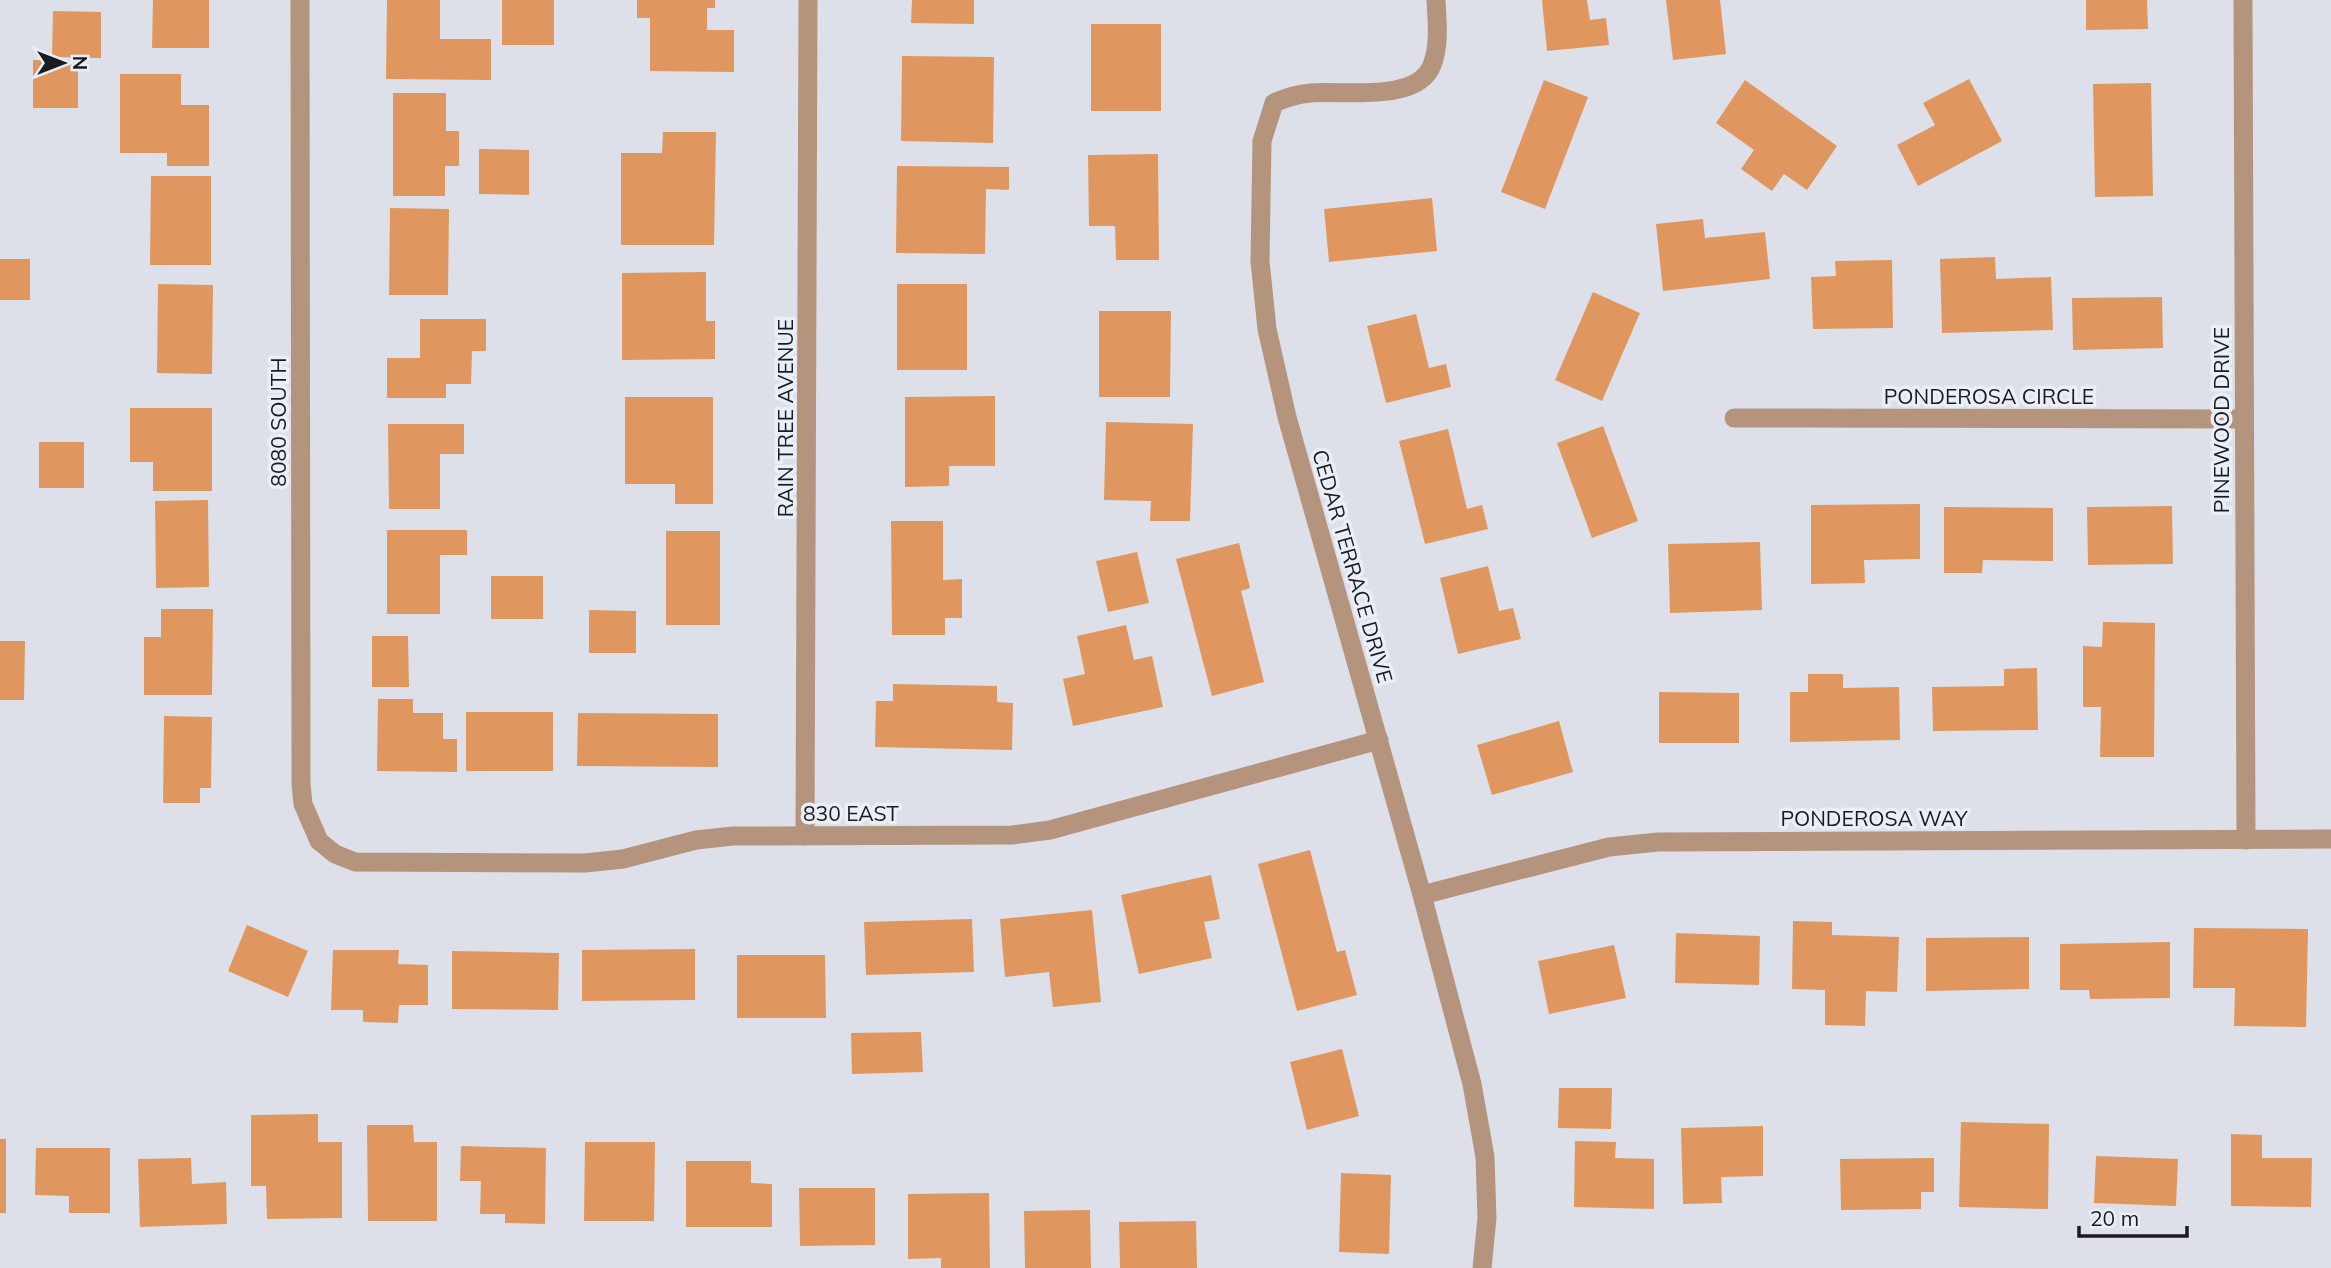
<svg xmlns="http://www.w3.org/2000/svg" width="2331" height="1268" font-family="Mulish,sans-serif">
	<rect width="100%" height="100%" fill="#dde0e9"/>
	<g fill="#df975f">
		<polygon points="153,0 209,0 209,48 152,48"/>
		<polygon points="387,0 440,0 440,39 491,39 491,80 386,79"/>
		<rect x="502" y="0" width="52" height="45"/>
		<polygon points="637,0 715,0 715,8 707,8 707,30 734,30 734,72 650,71 650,18 637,18"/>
		<polygon points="912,0 974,0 974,24 911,23"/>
		<polygon points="1542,0 1587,0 1590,20 1606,18 1609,45 1547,51"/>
		<polygon points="1666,0 1720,0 1726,54 1673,60"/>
		<polygon points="2086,0 2147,0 2148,29 2086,30"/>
		<polygon points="53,11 101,12 101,58 52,57"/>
		<rect x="1091" y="24" width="70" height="87"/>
		<polygon points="902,56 994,57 993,143 901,141"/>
		<polygon points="33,60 78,61 78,108 33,108"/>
		<polygon points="120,74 181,74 181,105 209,105 209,166 167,166 167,153 120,153"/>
		<polygon points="1969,79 2002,141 1918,186 1897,145 1935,125 1923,103"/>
		<polygon points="1544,80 1588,97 1545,209 1501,192"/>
		<polygon points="1745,80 1837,146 1807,190 1784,174 1772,191 1741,169 1754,150 1716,123"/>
		<polygon points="2151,83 2153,196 2095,197 2093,84"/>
		<polygon points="393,93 446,93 446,131 459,131 459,166 445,166 445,196 393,196"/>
		<polygon points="663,132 716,132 714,245 621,245 621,153 662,153"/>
		<polygon points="479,149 529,150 529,195 479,194"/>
		<polygon points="1158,154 1159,260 1116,260 1115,226 1089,226 1088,155"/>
		<polygon points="897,166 1009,167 1009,190 986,189 985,254 896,253"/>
		<polygon points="151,176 211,176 211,265 150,265"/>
		<polygon points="1432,198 1437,251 1329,262 1324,209"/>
		<polygon points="390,208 449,209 448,295 389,295"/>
		<polygon points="1703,219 1705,238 1765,232 1770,279 1663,291 1656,224"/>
		<polygon points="1995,257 1996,279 2051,277 2053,330 1942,333 1940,259"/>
		<rect x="0" y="259" width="30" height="41"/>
		<polygon points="1892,260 1893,328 1813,329 1811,277 1836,276 1835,261"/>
		<polygon points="706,272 706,321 715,321 715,359 622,360 622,273"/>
		<polygon points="158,284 213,285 212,374 157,373"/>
		<rect x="897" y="284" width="70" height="86"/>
		<polygon points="1593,292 1640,313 1602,401 1555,380"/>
		<polygon points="2162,297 2163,348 2073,350 2072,298"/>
		<polygon points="1099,311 1171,311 1170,397 1099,397"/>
		<polygon points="1416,314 1429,368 1446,364 1451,387 1386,403 1367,326"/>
		<polygon points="420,319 486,319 486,351 472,351 471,384 446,384 446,398 387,398 387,358 420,358"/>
		<polygon points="995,396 995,466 949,466 949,486 905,487 905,397"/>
		<polygon points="625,397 713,397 713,504 675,504 675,484 625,484"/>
		<polygon points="130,408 212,408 212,491 153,491 153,462 130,462"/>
		<polygon points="1106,422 1193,424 1190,521 1150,521 1151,501 1104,500"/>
		<polygon points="388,424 464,424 464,454 440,454 440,509 389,509"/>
		<polygon points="1603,426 1638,521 1592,538 1557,443"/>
		<polygon points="1448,429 1467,509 1482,505 1488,529 1425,544 1399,441"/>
		<rect x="39" y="442" width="45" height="46"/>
		<polygon points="208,500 209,587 156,588 155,501"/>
		<polygon points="1920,504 1920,559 1864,560 1865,583 1811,584 1811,505"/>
		<polygon points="2172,506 2173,564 2088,565 2087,507"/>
		<polygon points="1944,507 2053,508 2053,561 1983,560 1982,573 1944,573"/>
		<polygon points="891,521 943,521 943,580 962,579 962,618 945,618 945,635 892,635"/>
		<polygon points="387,530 467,530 467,555 440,555 440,614 387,614"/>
		<rect x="666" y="531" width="54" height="94"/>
		<polygon points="1760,542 1762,610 1670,613 1668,544"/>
		<polygon points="1239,543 1250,588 1241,591 1264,682 1212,696 1176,559"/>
		<polygon points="1137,552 1149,603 1108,612 1096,561"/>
		<polygon points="1488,566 1499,611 1513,608 1521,639 1458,654 1440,578"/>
		<rect x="491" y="576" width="52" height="43"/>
		<polygon points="161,609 213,609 212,695 144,695 144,637 161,637"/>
		<polygon points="589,610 636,611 636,653 589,653"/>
		<polygon points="2103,622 2155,623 2154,757 2100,757 2101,707 2083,707 2083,646 2102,647"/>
		<polygon points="1126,625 1134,660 1152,656 1163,707 1073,726 1063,679 1085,674 1077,636"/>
		<polygon points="372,636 408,636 409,687 372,687"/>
		<polygon points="0,641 25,641 24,700 0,700"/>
		<polygon points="2037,668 2038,730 1933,731 1932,687 2004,686 2004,669"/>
		<polygon points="1808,674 1843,674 1843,688 1899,687 1900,740 1790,742 1790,692 1808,692"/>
		<polygon points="893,684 997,686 997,702 1013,703 1012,750 875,747 876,701 893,701"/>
		<polygon points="1659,692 1739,693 1739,743 1659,743"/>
		<polygon points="378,699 413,699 413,713 443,713 443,739 457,739 457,772 377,771"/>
		<rect x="466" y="712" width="87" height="59"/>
		<polygon points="578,713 718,714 718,767 577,766"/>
		<polygon points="164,716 212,717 211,788 200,788 200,803 163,803"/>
		<polygon points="1559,721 1573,772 1492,795 1477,745"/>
		<polygon points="1310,850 1337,952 1345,950 1357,995 1297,1011 1258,864"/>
		<polygon points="1211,875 1220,919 1204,922 1212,958 1139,974 1121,895"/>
		<polygon points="1092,910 1101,1002 1053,1007 1049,972 1005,977 1000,919"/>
		<polygon points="972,919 974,972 866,975 864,922"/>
		<polygon points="1793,921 1832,922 1832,935 1899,937 1897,992 1866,991 1865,1026 1825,1025 1825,990 1792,989"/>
		<polygon points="247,925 308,951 288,997 228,971"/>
		<polygon points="2194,928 2308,929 2306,1027 2234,1026 2235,988 2193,988"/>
		<polygon points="1676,933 1760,936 1759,985 1675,983"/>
		<polygon points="2029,937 2029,989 1926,991 1926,938"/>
		<polygon points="2170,942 2170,998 2090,999 2089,990 2060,990 2060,944"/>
		<polygon points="1614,945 1626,998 1549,1014 1538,961"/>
		<polygon points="695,949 695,1000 582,1001 582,950"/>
		<polygon points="333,950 399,950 398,964 428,965 428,1005 399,1005 398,1023 363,1022 363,1010 331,1010"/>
		<polygon points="452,951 559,953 558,1010 452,1009"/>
		<polygon points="737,955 825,955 826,1018 737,1018"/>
		<polygon points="921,1032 923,1072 852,1074 851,1033"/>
		<polygon points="1342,1049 1359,1116 1307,1130 1290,1062"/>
		<polygon points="1559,1088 1612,1088 1611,1129 1558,1128"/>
		<polygon points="318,1114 318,1142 342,1142 342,1218 267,1219 266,1186 251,1186 251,1115"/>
		<polygon points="1961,1122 2049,1124 2048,1209 1959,1207"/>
		<polygon points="367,1125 413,1125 414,1142 437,1142 437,1221 368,1221"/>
		<polygon points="1763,1126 1763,1176 1721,1177 1722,1203 1683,1204 1681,1128"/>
		<polygon points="2231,1134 2262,1135 2262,1158 2312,1158 2311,1207 2231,1206"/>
		<rect x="0" y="1139" width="6" height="74"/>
		<polygon points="1575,1141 1616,1142 1615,1158 1654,1159 1654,1209 1574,1207"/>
		<polygon points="585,1142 655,1142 654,1221 584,1221"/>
		<polygon points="461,1146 546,1148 545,1224 505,1223 505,1214 480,1214 481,1181 460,1181"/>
		<polygon points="36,1148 110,1148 110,1213 69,1213 69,1196 35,1195"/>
		<polygon points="2096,1156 2178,1159 2176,1206 2094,1203"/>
		<polygon points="191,1158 192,1184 226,1182 227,1224 140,1227 138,1159"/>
		<polygon points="1934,1158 1934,1192 1921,1192 1921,1209 1841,1210 1840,1159"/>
		<polygon points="686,1161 751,1161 751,1183 772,1184 772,1227 686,1227"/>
		<polygon points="1341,1173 1391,1175 1389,1254 1339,1252"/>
		<polygon points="799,1188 875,1188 875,1245 800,1246"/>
		<polygon points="989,1193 990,1268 941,1268 941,1258 908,1259 908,1194"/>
		<polygon points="1090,1210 1091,1268 1025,1268 1024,1211"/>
		<polygon points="1196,1221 1197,1268 1120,1268 1119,1222"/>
	</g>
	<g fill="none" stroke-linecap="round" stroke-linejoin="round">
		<g stroke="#b5947d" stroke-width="19">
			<polyline points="300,0 301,784 303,804 319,841 335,854 355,862 585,863 623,859 696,840 733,836 1012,835 1050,830 1379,740"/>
			<path d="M1436 0C1437 21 1440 45 1432 65 1418 103 1343 90 1311 93 1298 94 1287 97 1274 103L1262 141 1260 261 1267 329 1287 417 1422 895 1472 1084 1485 1157 1487 1218 1482 1268"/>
			<polyline points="2243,0 2246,840"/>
			<polyline points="1734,418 2243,419"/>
			<polyline points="805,836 808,0"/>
			<polyline points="1422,895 1609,847 1658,842 2331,839"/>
		</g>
	</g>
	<g text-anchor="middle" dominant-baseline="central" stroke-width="7" stroke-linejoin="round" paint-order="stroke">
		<g font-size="21" fill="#1a1b1e" stroke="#eaeef7">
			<text x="1989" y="396">PONDEROSA CIRCLE</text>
			<text transform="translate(785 418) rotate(-90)">RAIN TREE AVENUE</text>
			<text transform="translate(2221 420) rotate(-90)">PINEWOOD DRIVE</text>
			<text transform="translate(278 422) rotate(-90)">8080 SOUTH</text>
			<text transform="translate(1353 566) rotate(74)">CEDAR TERRACE DRIVE</text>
			<text x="851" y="813">830 EAST</text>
			<text x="1874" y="818">PONDEROSA WAY</text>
		</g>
	</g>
	<g transform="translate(63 63) rotate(90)" stroke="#eaeef7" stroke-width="5" paint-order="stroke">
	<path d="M0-5L12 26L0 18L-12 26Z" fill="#1a1b1e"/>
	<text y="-10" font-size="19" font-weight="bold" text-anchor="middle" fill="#1a1b1e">N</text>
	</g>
	<path d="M2079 1226v10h108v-10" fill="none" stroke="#1a1b1e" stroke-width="3.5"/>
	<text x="2090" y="1226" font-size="21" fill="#1a1b1e" stroke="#eaeef7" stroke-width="5" paint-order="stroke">20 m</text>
</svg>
